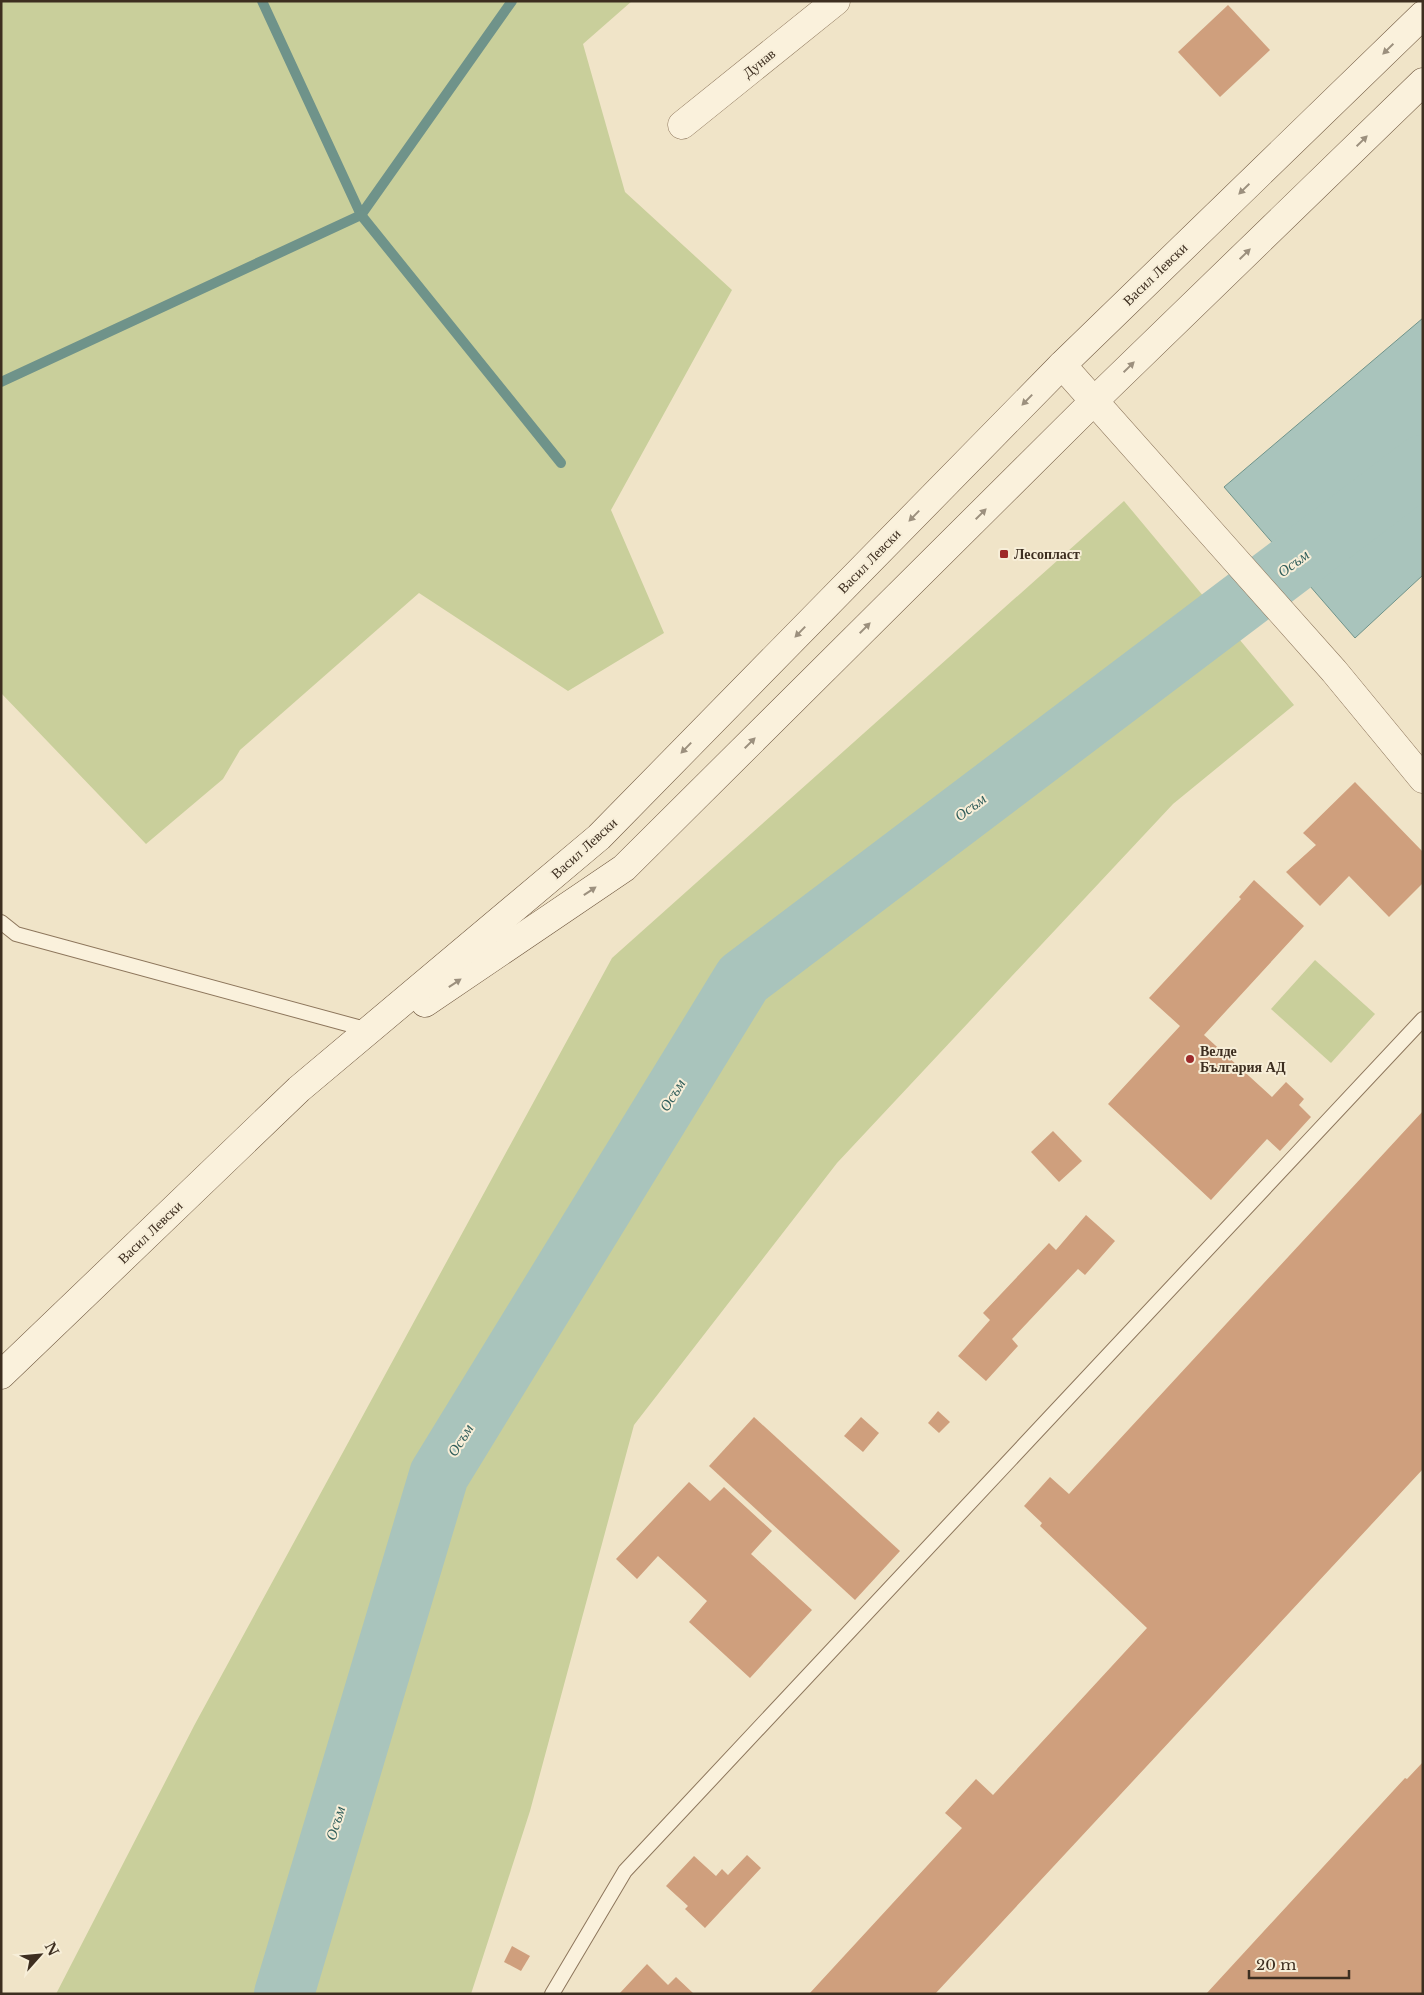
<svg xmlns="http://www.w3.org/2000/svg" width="1424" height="1995" font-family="'Libre Baskerville',serif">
	<rect width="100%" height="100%" fill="#f0e4c8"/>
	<g fill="#c9cf9b">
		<polygon points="1,1 632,1 583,44 625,192 732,290 611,510 664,633 568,691 419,593 240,750 223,779 146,844 1,693"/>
		<polygon points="1124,501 1294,705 1173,804 837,1163 634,1425 530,1811 471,1994 56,1994 195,1724 612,958"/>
		<polygon points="1315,960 1375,1014 1331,1063 1271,1009"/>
	</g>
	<polygon fill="#a9c4bc" stroke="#6f938a" points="1423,318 1423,575 1355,638 1224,487"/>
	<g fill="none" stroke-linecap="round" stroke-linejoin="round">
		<g stroke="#6f938a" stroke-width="10">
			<polyline points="262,1 361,215 512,1"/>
			<polyline points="1,382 361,215 561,463"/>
		</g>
		<polyline stroke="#a9c4bc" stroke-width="60" points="284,1994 439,1475 743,979 1423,465"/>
	</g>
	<g fill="#cf9f7d">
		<polygon points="1228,5 1270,50 1220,97 1178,52"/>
		<polygon points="1355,782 1423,852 1423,883 1389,917 1349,876 1320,906 1286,872 1316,845 1303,833"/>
		<polygon points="1254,880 1304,926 1204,1035 1272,1097 1286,1082 1304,1099 1299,1105 1311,1117 1280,1151 1267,1139 1211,1200 1108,1104 1180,1026 1149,998 1241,899 1239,897"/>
		<polygon points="1423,1111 1423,1469 935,1994 809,1994 962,1828 945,1813 976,1779 993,1795 1147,1628 1040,1526 1042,1523 1024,1506 1050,1477 1069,1494"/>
		<polygon points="1053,1131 1082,1161 1059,1182 1031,1152"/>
		<polygon points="1086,1215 1115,1241 1085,1275 1078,1269 1012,1339 1018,1346 986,1381 958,1356 990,1320 983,1313 1049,1243 1056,1250"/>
		<polygon points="938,1411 950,1422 939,1433 928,1423"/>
		<polygon points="754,1417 900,1551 855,1600 709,1466"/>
		<polygon points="861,1417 879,1433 863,1452 844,1436"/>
		<polygon points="689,1482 710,1501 724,1487 772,1531 751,1554 812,1610 750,1678 689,1622 707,1601 658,1556 637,1579 616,1559"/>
		<polygon points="1423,1762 1423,1994 1206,1994 1405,1778 1407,1779"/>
		<polygon points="747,1855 761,1868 705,1928 685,1909 688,1906 666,1886 694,1856 716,1876 722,1869 728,1875"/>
		<polygon points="512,1946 530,1956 521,1971 504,1962"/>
		<polygon points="647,1964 668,1985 676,1977 694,1994 619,1994"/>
	</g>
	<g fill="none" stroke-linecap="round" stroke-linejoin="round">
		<defs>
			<g id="service">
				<polyline points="1,922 16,934 369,1030"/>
				<polyline points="552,1994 625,1871 1423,1019"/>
			</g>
			<g id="minor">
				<polyline points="682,125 836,1"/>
				<polyline points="1062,365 1334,671 1423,779"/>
			</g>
			<g id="secondary">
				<polyline points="425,1003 624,868 1094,401 1423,82"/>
				<polyline points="1,1375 299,1089 599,837 1062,365 1423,15"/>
			</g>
		</defs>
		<use href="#service" stroke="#8d765c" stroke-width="16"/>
		<use href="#minor" stroke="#8d765c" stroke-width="29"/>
		<use href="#secondary" stroke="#6f573f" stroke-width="29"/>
		<use href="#service" stroke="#faf1dc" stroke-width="14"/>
		<use href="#minor" stroke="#faf1dc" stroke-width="28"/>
		<use href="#secondary" stroke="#faf1dc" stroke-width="28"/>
	</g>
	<defs><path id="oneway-solid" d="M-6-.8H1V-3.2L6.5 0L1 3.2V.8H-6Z" transform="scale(1.25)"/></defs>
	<g fill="#9c907e">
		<use href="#oneway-solid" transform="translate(1388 49) rotate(136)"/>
		<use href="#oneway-solid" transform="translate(1362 141) rotate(-44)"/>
		<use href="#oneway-solid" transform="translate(1244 189) rotate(136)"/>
		<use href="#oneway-solid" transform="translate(1245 254) rotate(-44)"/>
		<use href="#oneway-solid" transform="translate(1129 367) rotate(-44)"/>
		<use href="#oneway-solid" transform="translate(1027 400) rotate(134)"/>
		<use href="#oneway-solid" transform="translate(981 514) rotate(-45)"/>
		<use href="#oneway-solid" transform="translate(914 516) rotate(134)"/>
		<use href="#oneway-solid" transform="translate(865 628) rotate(-45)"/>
		<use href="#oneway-solid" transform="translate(800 632) rotate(134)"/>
		<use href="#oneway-solid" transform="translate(750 743) rotate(-45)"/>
		<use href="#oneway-solid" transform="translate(686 748) rotate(134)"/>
		<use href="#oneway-solid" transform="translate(590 891) rotate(-34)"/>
		<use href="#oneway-solid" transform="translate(455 983) rotate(-34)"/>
	</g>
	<g fill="#9e2a2b" stroke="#f7eed8" stroke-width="2">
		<rect x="999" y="549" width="10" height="10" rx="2.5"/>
		<circle cx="1190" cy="1059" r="5"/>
	</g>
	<g text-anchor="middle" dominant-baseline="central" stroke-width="4" stroke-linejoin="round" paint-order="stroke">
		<g font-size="14" fill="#3d2e20" stroke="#f7eed8">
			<text transform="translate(759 63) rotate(-39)">Дунав</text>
			<text transform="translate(1155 274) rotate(-44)">Васил Левски</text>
			<text transform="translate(869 561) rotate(-46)">Васил Левски</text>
			<text transform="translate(584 848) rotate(-42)">Васил Левски</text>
			<text transform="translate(150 1232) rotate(-44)">Васил Левски</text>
		</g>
		<g font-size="14" font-weight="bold" fill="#3d2e20" stroke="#f7eed8" text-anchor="start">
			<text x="1014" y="554">Лесопласт</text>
			<text x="1200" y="1051">Велде<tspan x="1200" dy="16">България АД</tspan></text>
		</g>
		<g font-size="15" font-style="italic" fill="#2f5d5a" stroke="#f7eed8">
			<text transform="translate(1293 563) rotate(-37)">Осъм</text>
			<text transform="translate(970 807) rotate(-37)">Осъм</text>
			<text transform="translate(672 1095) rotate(-58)">Осъм</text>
			<text transform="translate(460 1440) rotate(-58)">Осъм</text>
			<text transform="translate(335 1823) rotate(-73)">Осъм</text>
		</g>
	</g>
	<rect width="1424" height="1995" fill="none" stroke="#3d2e20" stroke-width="5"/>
	<g transform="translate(40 1955) rotate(63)" stroke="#f7eed8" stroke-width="4" paint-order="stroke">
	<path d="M0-4L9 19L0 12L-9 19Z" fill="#3d2e20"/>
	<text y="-8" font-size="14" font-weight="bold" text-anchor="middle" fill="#3d2e20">N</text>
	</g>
	<path d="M1249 1970v8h100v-8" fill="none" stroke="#3d2e20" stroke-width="2.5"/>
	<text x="1256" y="1970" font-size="15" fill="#3d2e20" stroke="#f7eed8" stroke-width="4" paint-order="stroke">20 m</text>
</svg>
